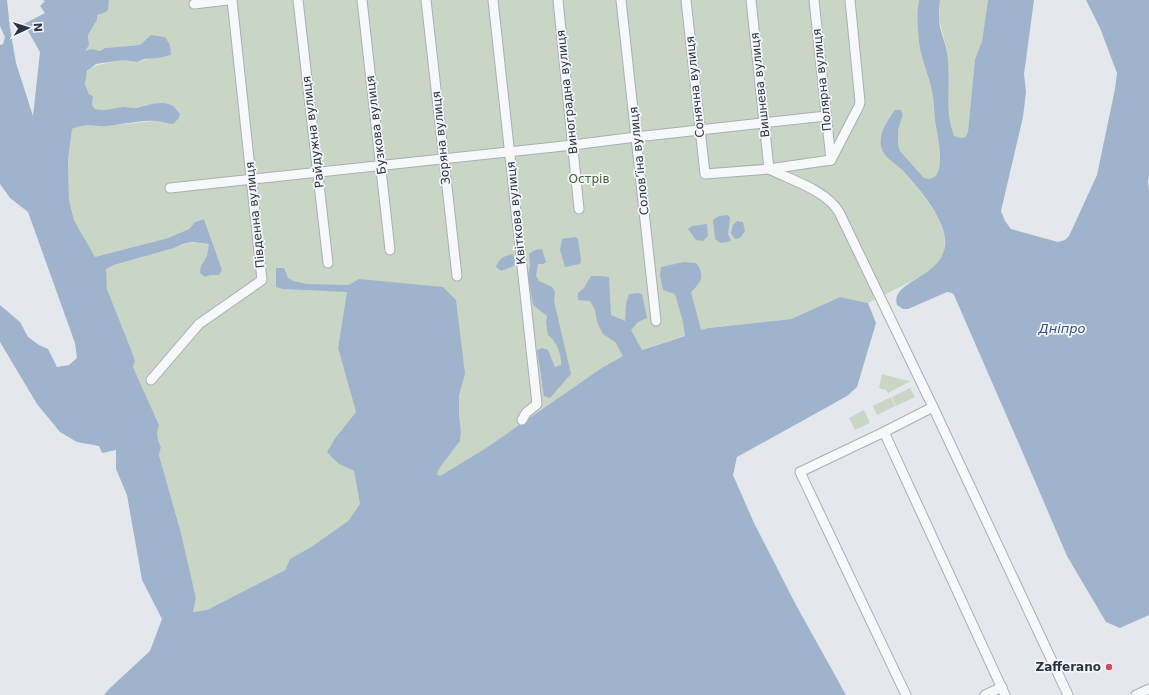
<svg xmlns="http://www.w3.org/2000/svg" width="1149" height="695" font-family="'DejaVu Sans',sans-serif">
	<rect width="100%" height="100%" fill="#e4e7ec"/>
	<g fill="#c9d6c5">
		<path d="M109 0H919C917 16 918 33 920 49 923 63 929 77 932 91 934 101 934 111 935 121 937 133 950 185 924 178L900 151 898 144V130L903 115 901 110H895L886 122 881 145 885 155 900 168 917 187 939 218 943 227 945 237 944 253 937 265 924 275 868 303 840 297 791 319 708 328 623 356 603 367 486 448 440 476 437 474 439 469 460 441 461 432 459 415V396L465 374 349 285 338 348 356 412 336 437 339 464 354 471 360 504 348 521 311 547 290 559 285 570 207 610 193 612 196 598 181 533 159 455 161 447C157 439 156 433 159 425L133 367 135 361 132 352 107 289 105 268 174 248C191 240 197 244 213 244L204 219 195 222 189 229 168 238 95 257 74 220 69 200 68 160 72 129 78 126H106L155 121 163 122 168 124 159 103 133 108 124 107 112 109 103 112 95 109 92 105 93 96 89 94C80 73 87 66 108 63 113 62 118 60 123 60 127 60 131 62 135 62 140 62 145 59 150 59L165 37H158L140 45 105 48 100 51 84 52 89 40 88 35 97 20V15L104 13 108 10Z"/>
		<polygon points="940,0 988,0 982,41 975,59 968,131 966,137 964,138 956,138 954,136 951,129 948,101 948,62 947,49 939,20"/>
		<polygon points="882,374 909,381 909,382 888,393 886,390 879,388"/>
		<polygon points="910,388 915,397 896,406 892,397"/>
		<polygon points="891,397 895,406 877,415 873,406"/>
		<polygon points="864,410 870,423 855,430 849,418"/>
	</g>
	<g fill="#9fb4cc">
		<path d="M0 0H7L10 28 16 63 33 116 40 52 24 24 45 13 40 6 45 1 42 0H109L108 10 104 13 97 15V20L88 35 89 45 85 51 92 49 100 51 105 48 140 45 151 35 165 37 170 45 171 55 158 58 144 59 137 62 123 60 96 64 87 71 85 84 89 94 93 96 92 105 95 109C105 112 113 108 123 107 127 107 131 108 136 108 146 106 160 100 171 105 174 106 177 111 180 114L178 119 173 124C167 124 162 121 155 121 139 120 122 125 106 126 95 127 83 123 72 129L68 160 69 200 74 220 95 257 168 238 189 229 195 222 204 219 222 270 219 275H210L205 277 200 273 201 266 207 256 209 244 192 242 183 244 174 248 114 265 106 269 107 289 132 352 135 361 133 367 159 425C156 433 157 439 161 447L159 455 181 533 196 598 193 612 207 610 285 570 290 559 311 547 348 521 360 504 354 471 339 464 327 452 336 437 356 412 338 348 347 292 283 289 276 287V268H284L288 278 293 281 307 284 349 285 359 279 443 287 456 300 465 374 459 396V415L461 432 460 441 439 469 437 474 440 476 486 448 603 367 623 356 615 342 603 334 597 322 595 310 590 301 578 300V293L584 288 591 276H601L609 277 611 315 625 321 626 304 629 294 638 293 642 294 647 318 638 322 631 330 642 350 685 336 683 322 675 294 663 290 660 275 661 267 684 262 696 263C706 275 701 283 691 292L701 330 708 328 791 319 840 297 868 303 876 323 857 387 847 396 737 457 733 475 754 523 796 605 846 695H104L109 689 150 651 162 619 142 580 127 495 116 469V450L102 453 99 446 77 442 60 432 37 404 0 342V305L20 322 28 337 39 345 48 349 57 367 69 365 77 358 75 343 28 212 10 198 0 184V45L3 44 5 37 0 26Z"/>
		<path d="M919 0H940C939 11 938 21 941 31 944 41 948 51 948 61 950 86 945 112 954 136L960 138 966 137 968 131 975 59 982 41 988 0H1034L1024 74 1026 92 1023 117 1001 211 1005 221 1011 229 1058 242 1065 240 1069 236 1097 175 1115 89 1117 73 1100 28 1086 0H1149V176L1148 181 1149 192V615L1120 628 1106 622 1067 556 1025 458 954 295 952 293 947 292 908 309H903L897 305C888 277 961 278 942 226 936 209 914 182 901 169 896 164 887 159 883 152 876 138 886 121 895 110H901L903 115 898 130V144L900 151 924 178C950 185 937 133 935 121 934 111 934 101 932 91 929 77 923 63 920 49 918 34 916 16 919 0Z"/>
		<polygon points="728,215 730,218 728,234 731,240 728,242 721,243 715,239 713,220 719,216"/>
		<polygon points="737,221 743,222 745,231 740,238 735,239 731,233 733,225"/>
		<polygon points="707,224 708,236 703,241 696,240 688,229 692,226"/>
		<polygon points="575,237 578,239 581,260 580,264 565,267 560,250 562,239"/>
		<path d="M542 249 546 262 543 264H538L536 276 539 281 552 287 555 292 554 301 571 374 550 398 544 396 537 350 542 348 548 350 555 367 561 365C562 355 556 340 548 335L546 323 547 316 533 305 528 275 530 266 529 254 535 250Z"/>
		<path d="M513 254 515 260 514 266 501 271 496 267C499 258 504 256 513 254Z"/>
	</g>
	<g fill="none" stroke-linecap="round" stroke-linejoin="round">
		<defs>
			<g id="minor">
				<polyline points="298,0 328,263"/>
				<polyline points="362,0 390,250"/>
				<polyline points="426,0 457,276"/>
				<polyline points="493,0 537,404 526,413 522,420"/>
				<polyline points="558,0 579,209"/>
				<polyline points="621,0 656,321"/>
				<polyline points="686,0 705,174 769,169 831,160"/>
				<path d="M751 0 769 169C791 180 826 190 839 212L933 407 1068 695"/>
				<polyline points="814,0 831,160"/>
				<polyline points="194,4 228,0"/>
				<polyline points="831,160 859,106 860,102 850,0"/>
				<polyline points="170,188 573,145 636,137 826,116"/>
				<polyline points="151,380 199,324 262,280 232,0"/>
				<polyline points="884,432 1005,695"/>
				<polyline points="906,695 800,472 884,432 933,407"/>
				<polyline points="985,695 1002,687"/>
				<polyline points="1136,695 1149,689"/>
			</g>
		</defs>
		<use href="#minor" stroke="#a9aeb7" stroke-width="11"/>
		<use href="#minor" stroke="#f7f8fa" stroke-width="9"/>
	</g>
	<circle fill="#d1495b" stroke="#f4f6f9" stroke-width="1.5" cx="1109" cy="667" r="4"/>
	<g text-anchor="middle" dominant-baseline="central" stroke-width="3.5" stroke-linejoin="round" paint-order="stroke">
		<g font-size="12" fill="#2b3445" stroke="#f4f6f9">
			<text transform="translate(822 80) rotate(-96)">Полярна вулиця</text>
			<text transform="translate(760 85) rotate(-96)">Вишнева вулиця</text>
			<text transform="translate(695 87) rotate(-96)">Сонячна вулиця</text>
			<text transform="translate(567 92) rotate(-96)">Виноградна вулиця</text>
			<text transform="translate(376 125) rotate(-97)">Бузкова вулиця</text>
			<text transform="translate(313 132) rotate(-97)">Райдужна вулиця</text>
			<text transform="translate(441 138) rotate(-96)">Зоряна вулиця</text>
			<text transform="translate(639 161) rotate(-96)">Соловʼїна вулиця</text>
			<text transform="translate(516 213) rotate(-96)">Квіткова вулиця</text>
			<text transform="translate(255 215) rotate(-96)">Південна вулиця</text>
		</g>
		<g font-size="12" fill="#3f6138" stroke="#f4f6f9">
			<text x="589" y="179">Острів</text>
		</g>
		<g font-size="12" font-weight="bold" fill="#2b3445" stroke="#f4f6f9" text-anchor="end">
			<text x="1101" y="667">Zafferano</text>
		</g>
		<g font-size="13" font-style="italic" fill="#34527a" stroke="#f4f6f9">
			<text x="1062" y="328">Дніпро</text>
		</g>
	</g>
	<g transform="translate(28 28) rotate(86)" stroke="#f4f6f9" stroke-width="3" paint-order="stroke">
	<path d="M0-3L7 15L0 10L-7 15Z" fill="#2b3445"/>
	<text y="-6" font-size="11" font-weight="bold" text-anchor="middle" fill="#2b3445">N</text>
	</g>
</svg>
